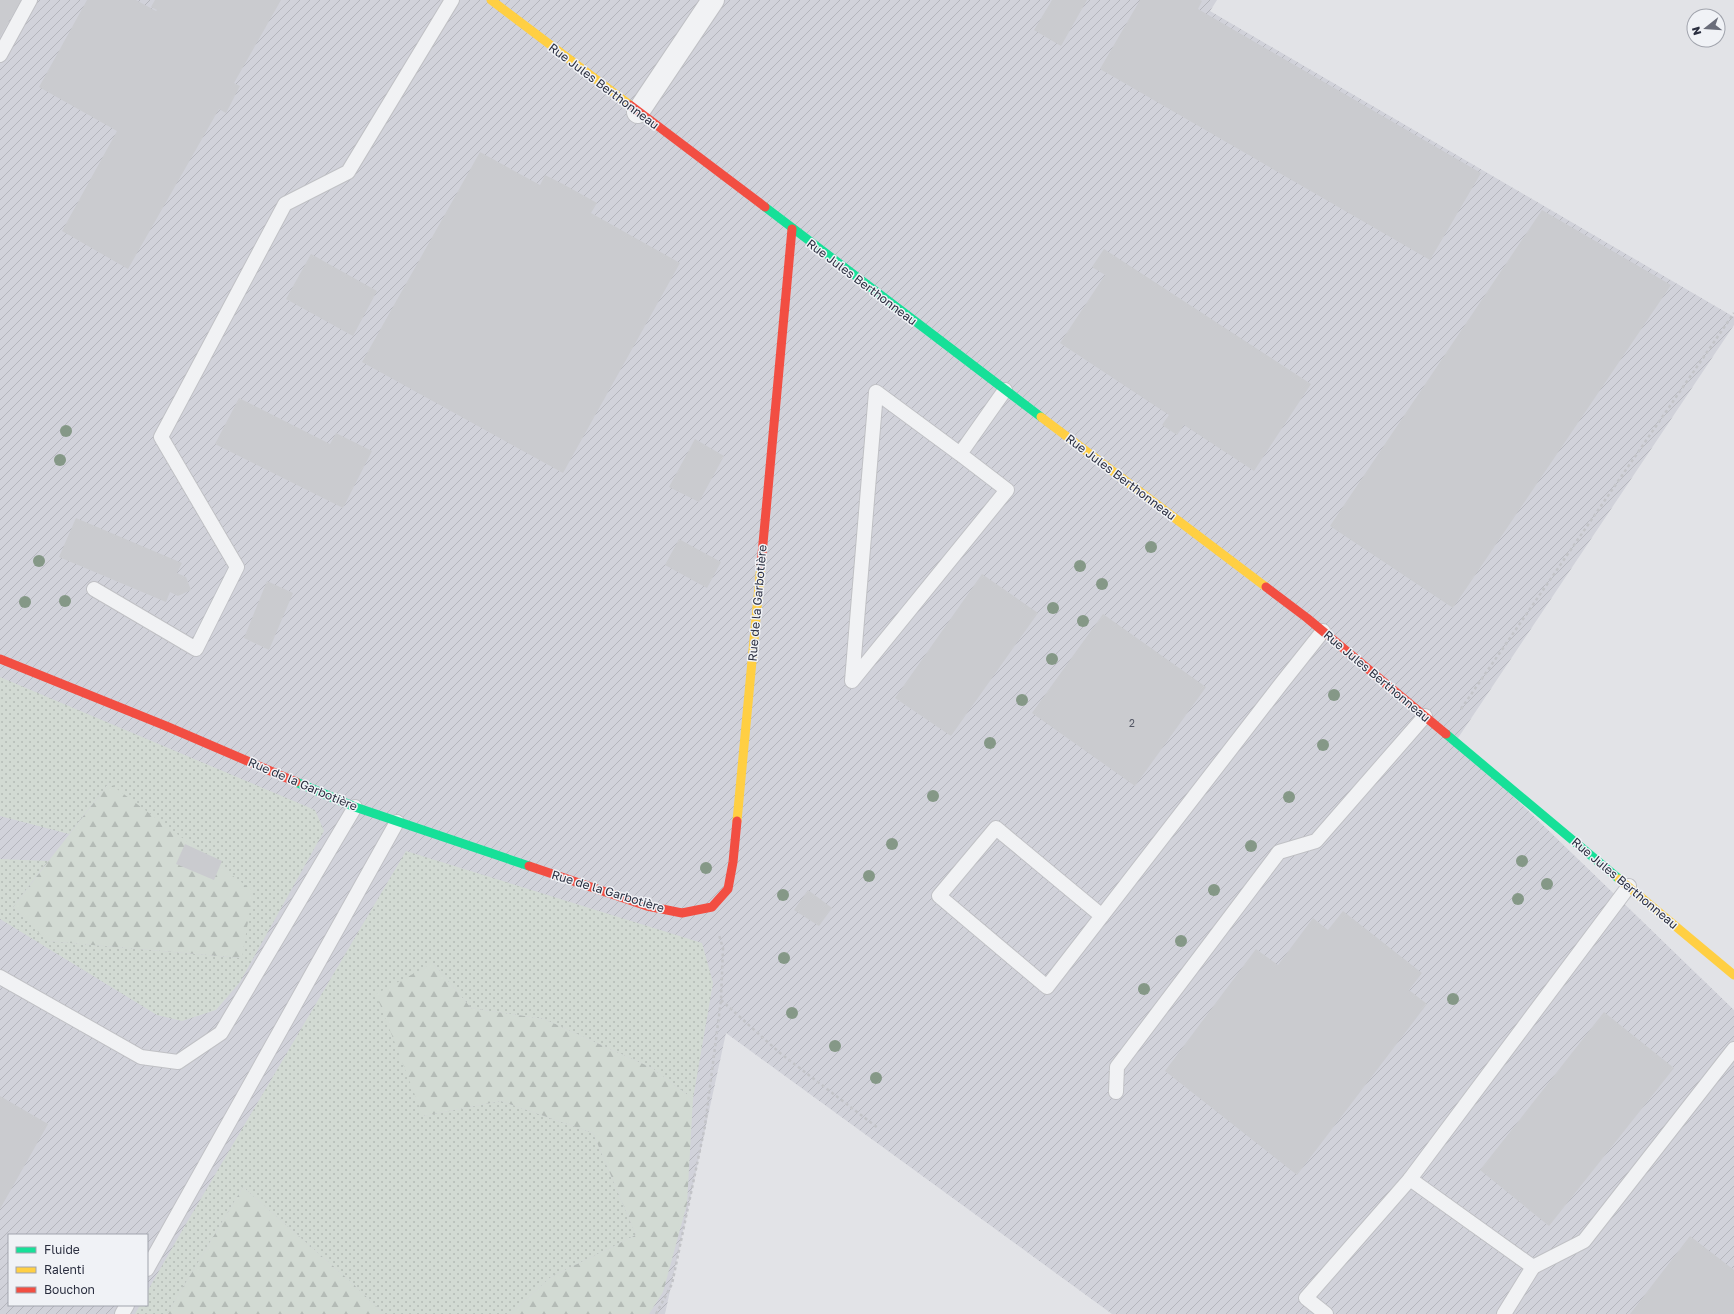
<svg xmlns="http://www.w3.org/2000/svg" width="1734" height="1314" font-family="'Golos Text',sans-serif">
	<defs>
		<pattern id="industrial-furrows" width="10" height="10" patternUnits="userSpaceOnUse"><rect width="10" height="10" fill="#d1d2da"/><path d="M-1 1l2-2M0 10L10 0M9 11l2-2" fill="none" stroke="#b4b5bc"/></pattern>
		<pattern id="green-dots" width="8" height="8" patternUnits="userSpaceOnUse"><rect width="8" height="8" fill="#d2dad3"/><path d="M2 2h.1M6 6h.1" fill="none" stroke="#b4bbb6" stroke-width="1.8" stroke-linecap="round"/></pattern>
		<pattern id="forest-firs" width="22" height="20" patternUnits="userSpaceOnUse"><rect width="22" height="20" fill="#d2dad3"/><path d="M5 1l3.5 6h-7zM16 11l3.5 6h-7z" fill="#b4bbb6"/></pattern>
	</defs>
	<rect width="100%" height="100%" fill="#e2e3e7"/>
	<path fill="url(#industrial-furrows)" fill-rule="evenodd" d="M0 0H1217L1210 11 1734 317V325L1456 741 1734 1010V1314H1112L726 1033 665 1314H0ZM9 1235H147V1305H9Z"/>
	<g fill="url(#green-dots)">
		<polygon points="0,677 315,810 324,831 240,982 216,1010 182,1021 157,1015 0,919 0,859 48,861 13,907 48,941 241,958 109,783 69,834 0,816"/>
		<polygon points="406,851 702,943 713,983 693,1099 652,1068 544,1019 471,1008 433,963 423,1116 501,1101 593,1133 636,1235 551,1277 510,1314 384,1314 350,1281 243,1187 167,1314 135,1314 140,1305 147,1305 147,1292 183,1229"/>
	</g>
	<g fill="url(#forest-firs)">
		<polygon points="109,783 253,891 242,958 47,941 13,907"/>
		<polygon points="433,963 471,1008 544,1019 652,1068 693,1099 687,1204 663,1292 649,1314 510,1314 551,1277 636,1235 593,1133 501,1101 423,1116 376,994"/>
		<polygon points="243,1187 350,1281 384,1314 167,1314"/>
	</g>
	<g fill="#cacbcf">
		<polygon points="0,0 21,0 0,37"/>
		<polygon points="87,0 136,0 156,11 157,10 151,7 155,0 281,0 234,83 240,86 226,113 219,109 128,269 62,231 117,131 39,87"/>
		<polygon points="1052,0 1087,0 1061,46 1034,30"/>
		<polygon points="1140,0 1200,0 1202,1 1198,9 1481,173 1430,260 1100,69"/>
		<polygon points="480,152 540,185 545,175 563,184 597,203 591,213 680,263 563,473 362,362"/>
		<polygon points="1542,210 1671,285 1453,608 1330,526"/>
		<polygon points="1104,249 1311,384 1254,471 1184,425 1177,435 1162,425 1169,415 1060,343 1105,275 1092,267"/>
		<polygon points="311,254 377,291 353,336 286,299"/>
		<polygon points="239,398 330,444 336,433 372,451 343,508 215,444"/>
		<polygon points="695,439 724,456 699,502 669,487"/>
		<polygon points="76,518 182,563 177,573 186,577 191,590 178,596 170,592 166,602 59,557"/>
		<polygon points="679,539 721,562 707,588 665,565"/>
		<polygon points="982,574 1038,613 951,736 895,698"/>
		<polygon points="267,581 293,593 269,650 244,638"/>
		<polygon points="1103,614 1206,687 1135,786 1032,713"/>
		<polygon points="185,844 222,861 214,880 176,864"/>
		<polygon points="808,890 832,908 819,926 794,910"/>
		<polygon points="1343,911 1422,973 1409,990 1427,1004 1297,1175 1165,1071 1256,949 1278,965 1313,918 1328,930"/>
		<polygon points="1604,1012 1674,1068 1549,1226 1480,1170"/>
		<polygon points="0,1096 48,1124 0,1209"/>
		<polygon points="1690,1236 1734,1270 1734,1314 1630,1314"/>
	</g>
	<g fill="none" stroke-linecap="round" stroke-linejoin="round">
		<defs>
			<g id="lane">
				<polyline points="0,55 30,0"/>
				<polyline points="960,454 876,392 852,681 1007,490 960,454 1005,390"/>
				<polyline points="94,589 196,649 237,567 161,437 285,204 348,172 452,0"/>
				<polyline points="1629,886 1410,1179 1533,1267 1584,1241 1734,1049"/>
				<polyline points="1102,916 996,828 939,896 1047,987 1281,684 1323,631"/>
				<polyline points="0,977 141,1057 178,1062 221,1033 355,807"/>
				<polyline points="1116,1092 1117,1067 1279,852 1316,841 1425,716"/>
				<polyline points="147,1269 397,822"/>
				<polyline points="122,1314 127,1305"/>
				<polyline points="1326,1314 1306,1298 1410,1179"/>
				<polyline points="1504,1314 1533,1267"/>
			</g>
			<polyline id="street" points="638,112 713,0"/>
		</defs>
		<use href="#lane" stroke="#c0c1c5" stroke-width="16"/>
		<use href="#street" stroke="#c0c1c5" stroke-width="24"/>
		<g stroke="#c3c4c8" stroke-width="2.5" stroke-dasharray="3 3" stroke-linecap="butt">
			<polyline points="1461,709 1734,313"/>
			<polyline points="721,1000 780,1053 878,1128"/>
			<polyline points="656,1314 672,1284 705,1126 721,1000 723,948 719,935"/>
		</g>
		<use href="#lane" stroke="#f1f2f4" stroke-width="14"/>
		<use href="#street" stroke="#f1f2f4" stroke-width="22"/>
		<g stroke="#16e098" stroke-width="9">
			<polyline points="765,207 1041,417"/>
			<polyline points="1446,734 1619,879"/>
			<polyline points="296,782 355,807 529,866"/>
		</g>
		<g stroke="#ffcf43" stroke-width="9">
			<polyline points="491,0 630,105"/>
			<polyline points="1041,417 1266,587"/>
			<polyline points="737,821 761,565"/>
			<polyline points="1619,879 1734,975"/>
		</g>
		<g stroke="#f24e42" stroke-width="9">
			<polyline points="630,105 765,207"/>
			<polyline points="761,565 792,229"/>
			<polyline points="1266,587 1307,618 1446,734"/>
			<polyline points="0,659 166,726 296,782"/>
			<polyline points="529,866 647,906 682,913 712,907 728,889 733,862 737,821"/>
		</g>
	</g>
	<g fill="#859887">
		<circle cx="66" cy="431" r="6"/>
		<circle cx="60" cy="460" r="6"/>
		<circle cx="1151" cy="547" r="6"/>
		<circle cx="39" cy="561" r="6"/>
		<circle cx="1080" cy="566" r="6"/>
		<circle cx="1102" cy="584" r="6"/>
		<circle cx="65" cy="601" r="6"/>
		<circle cx="25" cy="602" r="6"/>
		<circle cx="1053" cy="608" r="6"/>
		<circle cx="1083" cy="621" r="6"/>
		<circle cx="1052" cy="659" r="6"/>
		<circle cx="1334" cy="695" r="6"/>
		<circle cx="1022" cy="700" r="6"/>
		<circle cx="990" cy="743" r="6"/>
		<circle cx="1323" cy="745" r="6"/>
		<circle cx="933" cy="796" r="6"/>
		<circle cx="1289" cy="797" r="6"/>
		<circle cx="892" cy="844" r="6"/>
		<circle cx="1251" cy="846" r="6"/>
		<circle cx="1522" cy="861" r="6"/>
		<circle cx="706" cy="868" r="6"/>
		<circle cx="869" cy="876" r="6"/>
		<circle cx="1547" cy="884" r="6"/>
		<circle cx="1214" cy="890" r="6"/>
		<circle cx="783" cy="895" r="6"/>
		<circle cx="1518" cy="899" r="6"/>
		<circle cx="1181" cy="941" r="6"/>
		<circle cx="784" cy="958" r="6"/>
		<circle cx="1144" cy="989" r="6"/>
		<circle cx="1453" cy="999" r="6"/>
		<circle cx="792" cy="1013" r="6"/>
		<circle cx="835" cy="1046" r="6"/>
		<circle cx="876" cy="1078" r="6"/>
	</g>
	<g text-anchor="middle" dominant-baseline="central" stroke-width="3" stroke-linejoin="round" paint-order="stroke">
		<g font-size="10" fill="#535664">
			<text x="1132" y="723">2</text>
		</g>
		<g font-size="12" fill="#2a2e3f" stroke="#f0f2f6">
			<text transform="translate(604 86) rotate(37)">Rue Jules Berthonneau</text>
			<text transform="translate(862 282) rotate(37)">Rue Jules Berthonneau</text>
			<text transform="translate(1121 477) rotate(37)">Rue Jules Berthonneau</text>
			<text transform="translate(757 603) rotate(-85)">Rue de la Garbotière</text>
			<text transform="translate(1377 676) rotate(40)">Rue Jules Berthonneau</text>
			<text transform="translate(303 784) rotate(23)">Rue de la Garbotière</text>
			<text transform="translate(1625 883) rotate(40)">Rue Jules Berthonneau</text>
			<text transform="translate(608 891) rotate(17)">Rue de la Garbotière</text>
		</g>
	</g>
	<rect x="8" y="1234" width="140" height="72" fill="#f0f2f6" stroke="#a1a4ad"/>
	<rect x="16" y="1247" width="20" height="6" fill="#16e098" stroke="#a1a4ad"/>
	<text x="44" y="1254" font-size="12" fill="#2a2e3f">Fluide</text>
	<rect x="16" y="1267" width="20" height="6" fill="#ffcf43" stroke="#a1a4ad"/>
	<text x="44" y="1274" font-size="12" fill="#2a2e3f">Ralenti</text>
	<rect x="16" y="1287" width="20" height="6" fill="#f24e42" stroke="#a1a4ad"/>
	<text x="44" y="1294" font-size="12" fill="#2a2e3f">Bouchon</text>
	<g transform="translate(1706 28) rotate(253)"><circle r="19" fill="#f0f2f6" stroke="#a1a4ad"/>
	<path d="M0-3L7 15L0 10L-7 15Z" fill="#6a6d7a"/>
	<text y="-6" font-size="11" font-weight="bold" text-anchor="middle" fill="#2a2e3f">N</text>
	</g>
</svg>
